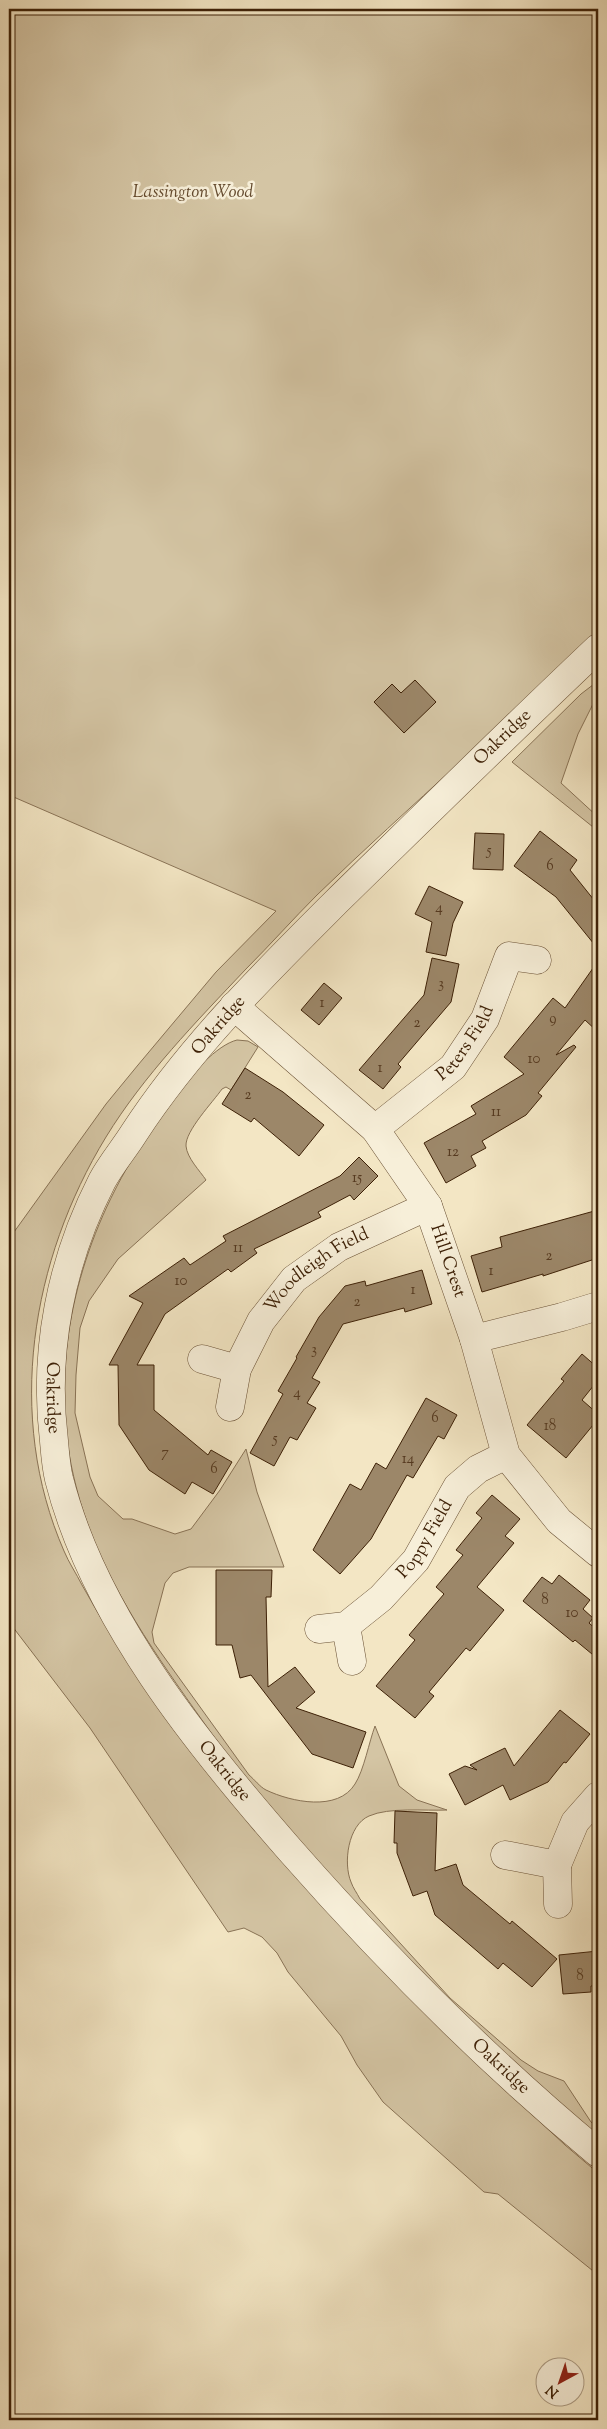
<svg xmlns="http://www.w3.org/2000/svg" width="607" height="2429" font-family="'Sorts Mill Goudy',serif">
	<rect width="100%" height="100%" fill="#f3e6c4"/>
	<filter id="stains"><feTurbulence type="fractalNoise" baseFrequency=".004" numOctaves="4"/><feColorMatrix values="0 0 0 0 .2 0 0 0 0 .09 0 0 0 0 .02 0 0 0 .5 -.17"/></filter>
	<radialGradient id="worn" r=".72"><stop offset=".6" stop-color="#630" stop-opacity="0"/><stop offset="1" stop-color="#630" stop-opacity=".3"/></radialGradient>
	<g fill="#d4c5a4" stroke="#897356">
		<path d="M9 9H598V629C509 722 410 805 317 895 293 919 270 945 246 969 196 1022 144 1075 106 1137 31 1260 5 1416 64 1551 69 1563 76 1573 82 1585 99 1615 116 1644 135 1673L398 1985 450 2038 565 2145 598 2173V2275L498 2194 484 2192 383 2102 357 2065 341 2036 288 1972 277 1953 262 1937 244 1928 228 1932 90 1728 9 1622V1239L106 1104 138 1065 216 972 276 911 9 795Z"/>
		<polygon points="598,681 598,694 578,734 561,783 598,817 598,831 512,762 581,694"/>
		<path d="M237 1040 248 1041 258 1047 231 1090 226 1087 222 1089C213 1102 185 1131 186 1146 187 1158 200 1171 206 1180L118 1259 89 1301 80 1328 76 1375 75 1413 90 1477 98 1496 123 1519H132L175 1534 191 1529 220 1490 246 1449 257 1492 284 1567H189L173 1573 165 1583 152 1632 154 1643 249 1775C254 1779 260 1787 266 1790 291 1802 338 1812 355 1784 364 1770 369 1742 375 1726L399 1786 417 1800 447 1810C425 1811 389 1807 369 1816 348 1825 343 1863 351 1882 353 1888 357 1893 360 1899L450 1998 521 2060 538 2071 564 2081 591 2122 598 2128V2143C553 2102 505 2063 462 2021 428 1988 398 1950 366 1915 329 1873 288 1833 253 1789 229 1759 207 1727 185 1696 140 1632 95 1563 76 1486 50 1386 69 1280 115 1190 134 1152 197 1050 237 1040Z"/>
	</g>
	<g fill="#9c8769" stroke="#3e2107">
		<polygon points="415,680 436,702 404,733 374,702 392,684 401,693"/>
		<polygon points="540,831 577,860 570,870 598,905 598,949 556,897 514,866"/>
		<polygon points="475,833 504,834 503,870 473,869"/>
		<polygon points="429,886 463,902 453,923 446,956 426,952 432,922 415,914"/>
		<polygon points="432,958 459,964 451,1002 398,1064 401,1067 383,1089 359,1070 424,995"/>
		<polygon points="598,961 598,1032 585,1020 556,1055 574,1045 576,1047 538,1093 542,1096 526,1115 482,1141 486,1148 471,1156 476,1166 446,1183 424,1143 476,1114 471,1106 524,1074 504,1057 553,998 565,1008"/>
		<polygon points="324,983 342,998 319,1025 301,1010"/>
		<polygon points="245,1068 283,1092 324,1125 299,1156 254,1118 251,1122 222,1104"/>
		<polygon points="359,1157 378,1176 354,1200 350,1195 318,1212 321,1217 254,1249 257,1253 231,1272 228,1269 165,1314 137,1365 154,1365 154,1410 208,1455 211,1450 232,1462 213,1494 192,1482 185,1494 149,1470 119,1425 118,1365 109,1365 143,1303 129,1296 184,1258 190,1265 226,1241 223,1236 340,1176"/>
		<polygon points="598,1210 598,1258 543,1276 543,1274 482,1292 471,1256 502,1247 500,1237"/>
		<polygon points="422,1270 432,1304 405,1312 404,1308 343,1324 312,1378 320,1382 307,1403 316,1408 297,1440 290,1437 274,1466 250,1453 283,1394 278,1391 297,1358 296,1357 319,1317 345,1286 365,1281 366,1286"/>
		<polygon points="582,1354 598,1368 598,1380 582,1400 598,1414 598,1419 566,1458 527,1425 564,1381 561,1379"/>
		<polygon points="426,1398 457,1415 444,1439 438,1436 413,1478 407,1475 371,1539 340,1574 313,1550 350,1484 361,1490 376,1463 386,1469"/>
		<polygon points="492,1495 520,1519 505,1536 514,1543 477,1587 504,1610 470,1651 466,1648 429,1692 434,1696 415,1718 376,1686 415,1640 409,1635 444,1594 436,1587 463,1555 456,1550 482,1518 476,1513"/>
		<polygon points="216,1570 272,1570 271,1597 266,1597 268,1687 295,1667 315,1692 296,1708 366,1732 353,1768 312,1754 251,1675 240,1678 232,1645 216,1645"/>
		<polygon points="559,1575 590,1600 583,1609 593,1618 589,1623 598,1631 598,1659 575,1640 573,1642 523,1601 542,1577 552,1584"/>
		<polygon points="560,1710 590,1734 566,1763 564,1762 548,1782 510,1800 503,1785 465,1805 449,1774 465,1766 477,1770 470,1765 505,1748 514,1766"/>
		<polygon points="395,1811 437,1813 435,1871 456,1864 463,1885 510,1924 512,1921 557,1959 532,1987 503,1963 498,1969 435,1915 427,1891 413,1896 397,1853 397,1843 394,1843"/>
		<polygon points="598,1951 598,1985 591,1986 591,1992 563,1994 559,1955"/>
	</g>
	<g fill="none" stroke-linecap="round" stroke-linejoin="round">
		<defs>
			<g id="minor">
				<path id="s1" d="M598 648C509 732 423 817 336 902 264 974 190 1047 134 1133 124 1149 111 1164 102 1181 61 1261 43 1351 54 1441 55 1453 56 1467 59 1479 94 1617 198 1745 290 1850 385 1958 487 2061 598 2153"/>
				<path id="s2" d="M234 1006 375 1129 428 1206 474 1339 506 1455 559 1521 598 1553"/>
				<path id="s3" d="M375 1129 453 1067 485 1019 509 956 537 960"/>
				<polyline points="474,1339 562,1317 598,1306"/>
				<polyline points="202,1359 237,1369"/>
				<path id="s4" d="M230 1407 237 1369 261 1321 294 1279 339 1247 428 1206"/>
				<polyline points="346,1626 352,1661"/>
				<path id="s5" d="M319 1629 346 1626 381 1598 416 1560 457 1487 478 1469 506 1455"/>
				<polyline points="505,1855 557,1865 575,1822 598,1796"/>
				<polyline points="557,1865 558,1904"/>
			</g>
		</defs>
		<use href="#minor" stroke="#6b5236" stroke-width="29"/>
		<use href="#minor" stroke="#f7efd9" stroke-width="28"/>
	</g>
	<g text-anchor="middle" dominant-baseline="central" stroke-width="5" stroke-linejoin="round" paint-order="stroke">
		<g font-size="15" fill="#563a20">
			<text x="489" y="851">5</text>
			<text x="550" y="866">6</text>
			<text x="439" y="908">4</text>
			<text x="441" y="984">3</text>
			<text x="322" y="1003">1</text>
			<text x="553" y="1019">9</text>
			<text x="417" y="1023">2</text>
			<text x="534" y="1059">10</text>
			<text x="380" y="1068">1</text>
			<text x="248" y="1095">2</text>
			<text x="496" y="1112">11</text>
			<text x="453" y="1152">12</text>
			<text x="357" y="1178">15</text>
			<text x="238" y="1248">11</text>
			<text x="549" y="1256">2</text>
			<text x="491" y="1271">1</text>
			<text x="181" y="1281">10</text>
			<text x="413" y="1290">1</text>
			<text x="357" y="1302">2</text>
			<text x="314" y="1350">3</text>
			<text x="297" y="1393">4</text>
			<text x="435" y="1418">6</text>
			<text x="550" y="1426">18</text>
			<text x="275" y="1439">5</text>
			<text x="165" y="1453">7</text>
			<text x="408" y="1459">14</text>
			<text x="214" y="1469">6</text>
			<text x="545" y="1600">8</text>
			<text x="572" y="1613">10</text>
			<text x="580" y="1976">8</text>
		</g>
		<g font-size="18" font-style="italic" fill="#644a2e" stroke="#f7efd9">
			<text x="193" y="193">Lassington Wood</text>
		</g>
		<g font-size="18" fill="#3e2107" stroke="#f7efd9">
			<text transform="translate(503 738) rotate(-44)">Oakridge</text>
			<text transform="translate(219 1026) rotate(-49)">Oakridge</text>
			<text stroke="none"><textPath href="#s3" startOffset="126">Peters Field</textPath></text>
			<text stroke="none"><textPath href="#s2" startOffset="339">Hill Crest</textPath></text>
			<text stroke="none"><textPath href="#s4" startOffset="169">Woodleigh Field</textPath></text>
			<text stroke="none"><textPath href="#s1" startOffset="955">Oakridge</textPath></text>
			<text stroke="none"><textPath href="#s5" startOffset="146">Poppy Field</textPath></text>
			<text stroke="none"><textPath href="#s1" startOffset="1375">Oakridge</textPath></text>
			<text stroke="none"><textPath href="#s1" startOffset="1780">Oakridge</textPath></text>
		</g>
	</g>
	<rect width="607" height="2429" fill="none" stroke="#f3e6c4" stroke-width="30"/>
	<rect x="10" y="10" width="587" height="2409" fill="none" stroke="#3e2107" stroke-width="2.5"/>
	<rect x="15" y="15" width="577" height="2399" fill="none" stroke="#3e2107"/>
	<g transform="translate(560 2382) rotate(220)"><circle r="24" fill="#f7efd9" stroke="#ad9d85"/>
	<path d="M0-4L9 19L0 12L-9 19Z" fill="#8f2418"/>
	<text y="-8" font-size="14" font-weight="bold" text-anchor="middle" fill="#3e2107">N</text>
	</g>
	<rect width="100%" height="100%" filter="url(#stains)"/>
	<rect width="100%" height="100%" fill="url(#worn)"/>
</svg>
